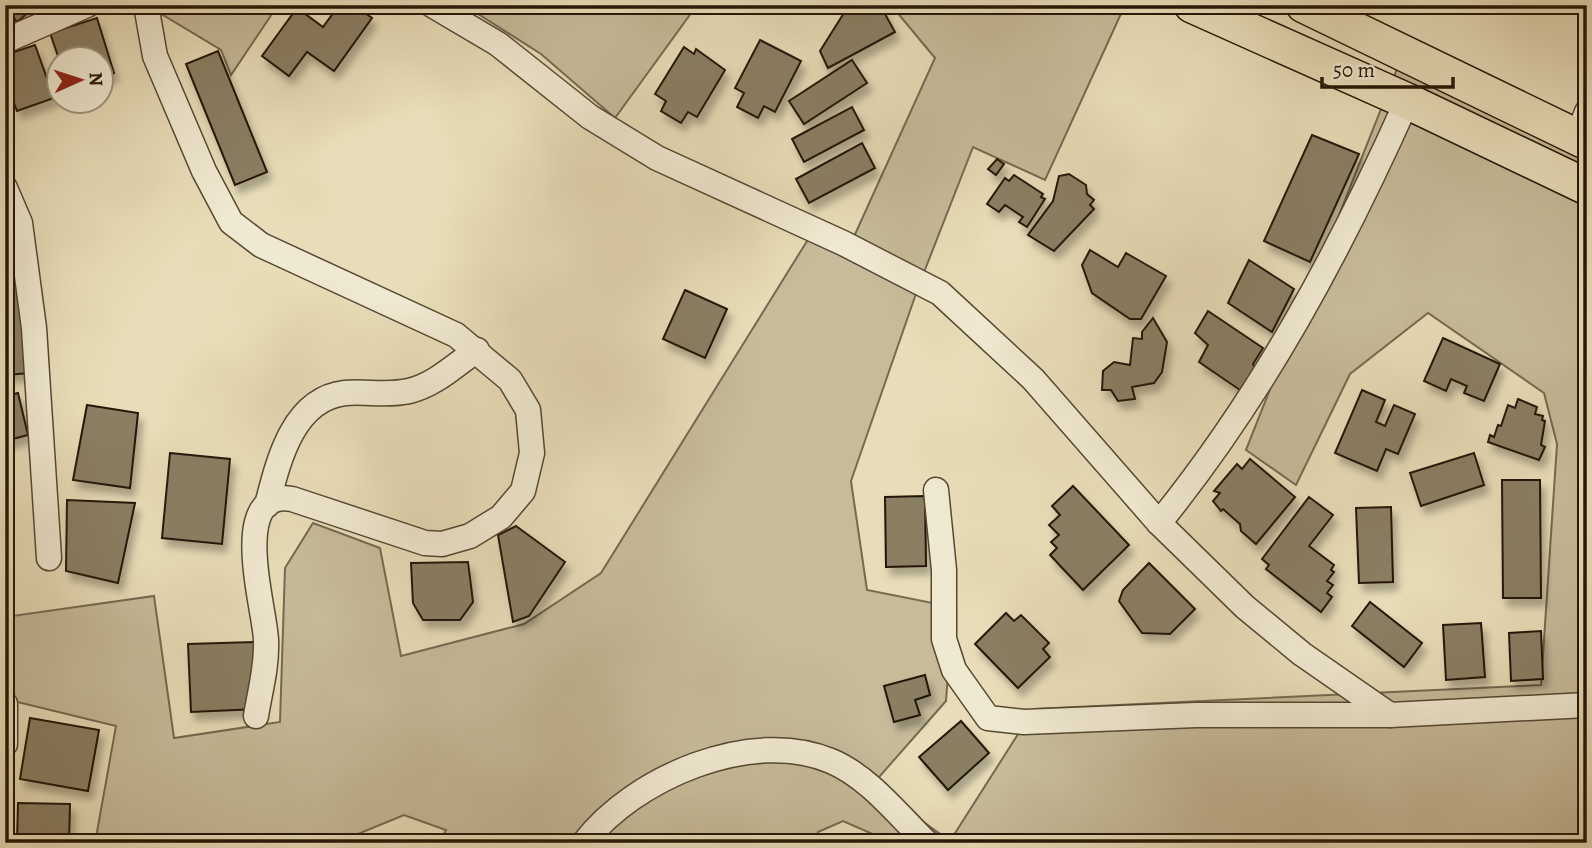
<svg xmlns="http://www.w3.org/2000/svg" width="1592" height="848" font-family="Alegreya,serif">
	<defs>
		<filter id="shadow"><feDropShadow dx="4.5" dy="8" stdDeviation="3.5" flood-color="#0004"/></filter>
	</defs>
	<rect width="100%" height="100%" fill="#e8ddb8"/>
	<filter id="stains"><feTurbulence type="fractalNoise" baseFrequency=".00286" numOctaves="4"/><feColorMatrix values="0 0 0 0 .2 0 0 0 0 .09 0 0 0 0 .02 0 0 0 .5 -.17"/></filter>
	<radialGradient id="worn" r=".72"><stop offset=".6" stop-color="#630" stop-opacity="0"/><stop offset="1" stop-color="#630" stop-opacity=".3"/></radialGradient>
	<g fill="#c7bb9a" stroke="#766950" stroke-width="2">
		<polygon points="159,5 278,5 231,75 221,50 158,12"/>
		<polygon points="464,5 697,5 615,118 541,54"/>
		<polygon points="891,5 1125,5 1045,180 973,147 919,285 851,481 867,590 953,607 946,701 872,785 950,841 1034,709 1541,685 1557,444 1544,393 1428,313 1350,374 1296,485 1246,450 1402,56 1587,138 1587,843 893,843 843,821 818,832 816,843 439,843 446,830 404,815 336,843 268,843 258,838 255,843 95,843 116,726 5,699 5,617 154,596 174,738 280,722 285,568 313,523 380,548 401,656 524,624 601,573 812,233 852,241 935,58"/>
	</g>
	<g fill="#8a7e63" stroke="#241707" stroke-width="2" filter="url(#shadow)">
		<polygon points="5,5 37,5 17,22"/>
		<polygon points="339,5 354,5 372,18 334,71 307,52 289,76 262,56 297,8 323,27"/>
		<polygon points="849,5 880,5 895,32 828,68 820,51"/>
		<polygon points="97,18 114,73 102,77 102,60 60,60 60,62 50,33"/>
		<polygon points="760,40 801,61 775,112 764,106 758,118 737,107 744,93 735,88"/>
		<polygon points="35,45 54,98 17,111 5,78 5,55"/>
		<polygon points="684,47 694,54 696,49 725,70 697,117 688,112 681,123 661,111 666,101 655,94"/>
		<polygon points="218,51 267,172 235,185 186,64"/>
		<polygon points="852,60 867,83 804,124 789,101"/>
		<polygon points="852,107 864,130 804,162 792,139"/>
		<polygon points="1312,135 1359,154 1310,262 1264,241"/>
		<polygon points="862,143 875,168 809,203 796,179"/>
		<polygon points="997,159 1004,164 996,175 988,169"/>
		<polygon points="1069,174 1086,185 1087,194 1094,200 1090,205 1094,209 1054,251 1028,235 1053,201 1059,176"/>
		<polygon points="1014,175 1043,194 1041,197 1045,199 1027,227 1019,222 1023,217 1005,205 999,212 987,204 1005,178 1009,181"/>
		<polygon points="1090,250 1118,267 1126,253 1166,276 1141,319 1130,319 1092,293 1082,265"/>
		<polygon points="22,256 31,373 5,375 5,257"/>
		<polygon points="1249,260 1294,289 1272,332 1228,303"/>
		<polygon points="685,290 727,309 705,358 663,339"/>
		<polygon points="1208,311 1263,348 1253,364 1256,370 1240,390 1199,362 1208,345 1195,333"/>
		<polygon points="1153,318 1167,342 1162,372 1154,383 1132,387 1135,399 1118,401 1111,390 1102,390 1103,371 1114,362 1130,365 1133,338 1142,339 1142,332"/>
		<polygon points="1443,338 1500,364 1484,401 1464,393 1467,386 1451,379 1446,391 1424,381"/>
		<polygon points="1362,390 1385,400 1376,422 1385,426 1394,405 1415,414 1398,454 1386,449 1377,471 1335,453"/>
		<polygon points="18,393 28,435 5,441 5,396"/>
		<polygon points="1518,399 1537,407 1535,414 1543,416 1542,420 1545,421 1541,445 1545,447 1539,460 1488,442 1490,435 1494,437 1498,425 1501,426 1508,405 1515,408"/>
		<polygon points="87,405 138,413 130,488 73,480"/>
		<polygon points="170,453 230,459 222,544 162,538"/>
		<polygon points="1474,453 1484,485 1421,506 1410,473"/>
		<polygon points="1250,459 1295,497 1256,544 1241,531 1240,524 1223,509 1221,511 1213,501 1220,493 1214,491 1237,464 1242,469"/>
		<polygon points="1502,480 1540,480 1541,598 1503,598"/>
		<polygon points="1073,486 1129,545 1083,590 1050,555 1057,548 1051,542 1059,535 1049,525 1060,515 1052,506"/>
		<polygon points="925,496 926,566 886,567 885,497"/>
		<polygon points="1309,497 1333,515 1309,546 1334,565 1331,570 1334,572 1327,581 1333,585 1327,593 1332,597 1321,612 1266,569 1269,565 1262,559"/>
		<polygon points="67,500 135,503 118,583 66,571"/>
		<polygon points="1391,507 1393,582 1359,583 1356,508"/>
		<polygon points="516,526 565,562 529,616 513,622 498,535"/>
		<polygon points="468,562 473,602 460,620 423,620 413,603 411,563"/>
		<polygon points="1149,563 1195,609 1170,634 1142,633 1119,601 1123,590"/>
		<polygon points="1370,602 1422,643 1404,667 1352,626"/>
		<polygon points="1006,613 1014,621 1021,615 1049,643 1043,649 1050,657 1018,688 975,644"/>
		<polygon points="1481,623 1485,677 1446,680 1443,625"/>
		<polygon points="1541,631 1543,679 1511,681 1509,633"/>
		<polygon points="254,642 257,709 191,712 188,644"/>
		<polygon points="925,675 930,695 915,700 920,715 894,722 884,686"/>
		<polygon points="30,718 99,730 88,791 20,779"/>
		<polygon points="961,721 989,753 948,790 919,757"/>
		<polygon points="18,803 70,804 69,843 17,843"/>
	</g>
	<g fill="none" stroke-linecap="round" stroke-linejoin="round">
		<defs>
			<g id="minor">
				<path d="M146 5 155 56 204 171 231 222 261 245 456 335 510 380 528 410 532 453 523 491 501 517 470 536 442 544 425 543 292 499C227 488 266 612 266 641 267 667 260 691 256 716"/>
				<polyline points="432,5 498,44 590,117 657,158 843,243 940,293 1033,379 1159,523 1245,607 1302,654 1390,715 1587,705"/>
				<polyline points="5,41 87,5"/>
				<polyline points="1577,137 1587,112"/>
				<polyline points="5,188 20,223 34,328 49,558"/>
				<polyline points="936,490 944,570 944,639 954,670 988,718 1024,722 1196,715 1390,715"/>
				<path d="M267 505C278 463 292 399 345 393 366 391 388 396 409 391 435 385 455 365 477 350"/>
				<path d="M1159 523C1263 395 1340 251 1407 101"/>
				<polyline points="5,704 5,744"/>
				<path d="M584 843C633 778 752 727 831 761 869 777 898 815 927 843"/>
			</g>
			<g id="highway">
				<polyline points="1192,5 1407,101 1587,187"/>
				<polyline points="1304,5 1587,142"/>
			</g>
		</defs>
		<use href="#minor" stroke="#554833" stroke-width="27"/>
		<use href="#highway" stroke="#241707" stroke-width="38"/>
		<use href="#minor" stroke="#f0e9d1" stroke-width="24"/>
		<use href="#highway" stroke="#e8ddb8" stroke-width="35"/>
	</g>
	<rect width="1592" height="848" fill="none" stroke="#e8ddb8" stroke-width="28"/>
	<rect x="7" y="7" width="1578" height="834" fill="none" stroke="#241707" stroke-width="3.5"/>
	<rect x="14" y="14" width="1564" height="820" fill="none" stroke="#241707" stroke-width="2"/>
	<g transform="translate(80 80) rotate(87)"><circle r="33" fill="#f0e9d1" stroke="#9e9580" stroke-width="2"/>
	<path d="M0-5L12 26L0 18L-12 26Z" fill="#8f2418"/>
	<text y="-10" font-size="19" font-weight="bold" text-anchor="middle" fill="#241707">N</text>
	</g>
	<path d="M1322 77v10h131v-10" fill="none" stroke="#241707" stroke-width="3.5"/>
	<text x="1333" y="77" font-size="21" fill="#241707" stroke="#f0e9d1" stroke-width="5" paint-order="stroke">50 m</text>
	<rect width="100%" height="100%" filter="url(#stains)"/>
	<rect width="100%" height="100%" fill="url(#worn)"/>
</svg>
